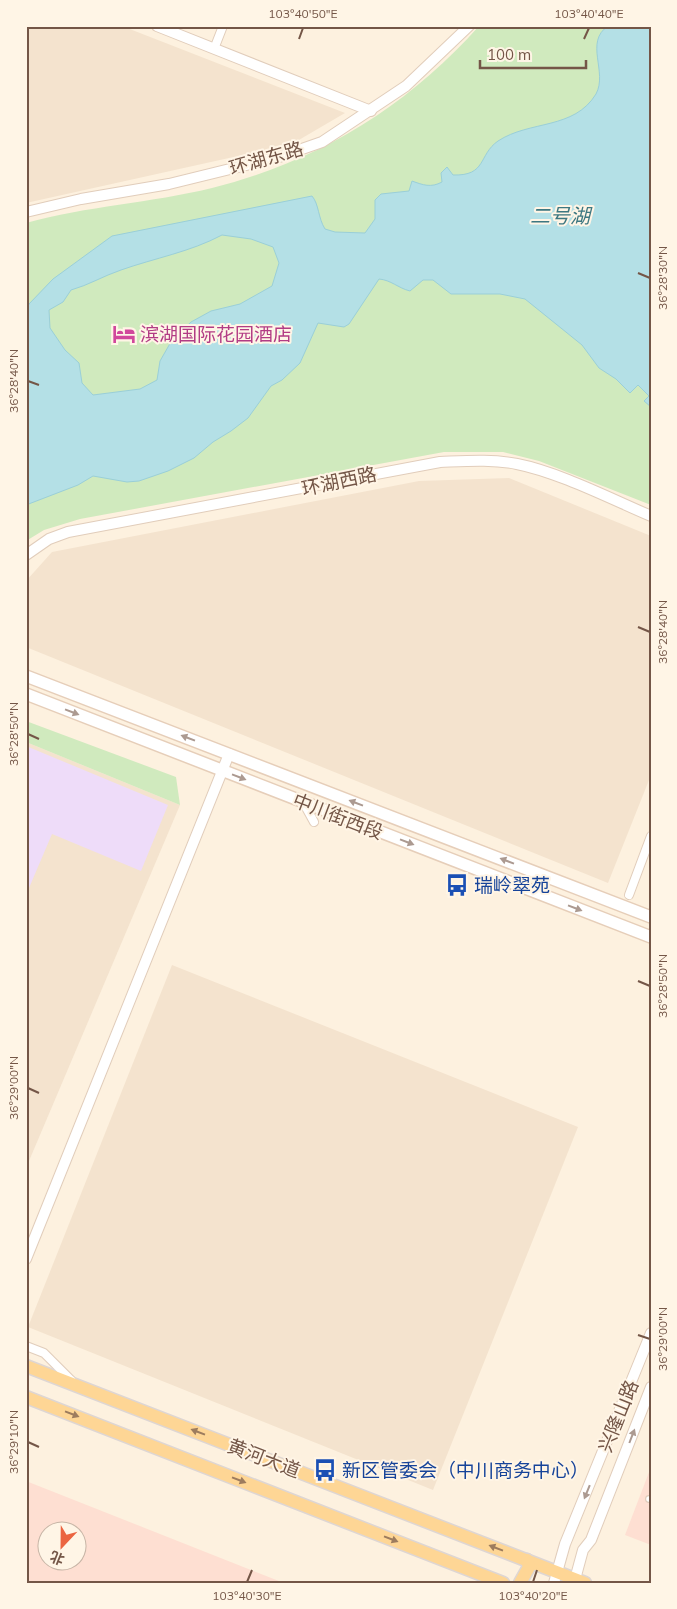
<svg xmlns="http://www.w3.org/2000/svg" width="677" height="1609" font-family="Mulish,'Noto Sans SC',sans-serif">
	<rect width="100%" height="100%" fill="#fdf1df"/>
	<g fill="#f4e3ce">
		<polygon points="26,26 122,26 345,113 292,144 26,203"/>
		<polygon points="509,478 651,536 651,775 608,883 26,647 26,581 52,552 419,481"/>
		<polygon points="26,742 180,805 26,1168"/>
		<polygon points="172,965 578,1127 433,1490 28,1327"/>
	</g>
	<g fill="#fedfd2" fill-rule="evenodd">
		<polygon points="651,1467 651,1545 625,1535"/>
		<path d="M26 1481 284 1583H26ZM48 1532H78V1562H48Z"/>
	</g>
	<polygon fill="#eedcf9" points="26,746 168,805 141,871 52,834 26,895"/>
	<g fill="#d0eabe">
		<path d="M479 26H651V505L539 461 503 452H444L80 519 44 530 26 541V223C87 206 151 203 212 188 317 162 407 107 479 26Z"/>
		<polygon points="26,721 176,777 180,805 26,742"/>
	</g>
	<path fill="#b4e0e6" stroke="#9acfd8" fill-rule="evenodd" d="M608 26H651V407L644 401 649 396 638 385 630 393 616 379 599 368 582 345 525 299 500 294H451L433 280H423L410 291C398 288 391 280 379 279L349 324 344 327 318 323 300 363 282 380 271 386 248 418 231 431 213 442 194 458 168 471 139 481 127 482 93 476 78 485 26 505V313L29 304 53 279 112 236 312 196C319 204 318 218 325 229L335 232 365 233 375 219V200L381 194 409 191 412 181C423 185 431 188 442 182L441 173 447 167 453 175C487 176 478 155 498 141 530 120 574 130 596 94 608 72 584 42 608 26ZM222 235 251 239 273 247 279 263 272 286 240 304 211 311 191 322 172 340 160 361 157 380 140 389 93 395 82 383 79 363 65 350 50 328 49 310 63 302 71 290C89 285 103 276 121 270 155 258 190 252 222 235Z"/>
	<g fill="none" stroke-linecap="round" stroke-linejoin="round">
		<defs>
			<polyline id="pedestrian" points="649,1499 651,1499"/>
			<g id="minor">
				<polyline points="214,49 223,26"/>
				<polyline points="303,802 314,822"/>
				<polyline points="629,895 651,836"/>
				<polyline points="26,1346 44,1353 72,1381"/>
			</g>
			<g id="tertiary">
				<polyline points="157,26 371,111"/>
				<polyline points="26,212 81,199 169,184 279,157 322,142 406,86 469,26"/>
				<path d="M26 555 49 539 68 532 440 462C466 461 492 459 517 464 558 472 611 499 651 516"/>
				<polyline points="26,1259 229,754"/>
				<polyline points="554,1583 565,1544 651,1333"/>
				<polyline points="574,1583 583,1550 591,1540 651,1387"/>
			</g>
			<g id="secondary">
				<polyline points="26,676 651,917"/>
				<polyline points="26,694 651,937"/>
			</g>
			<g id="primary">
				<polyline points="26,1366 585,1583"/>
				<polyline points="26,1397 503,1583"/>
				<polyline points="520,1583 529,1567 527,1560"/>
			</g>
		</defs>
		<use href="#pedestrian" stroke="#e1cdbb" stroke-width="8"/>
		<use href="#minor" stroke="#e1cdbb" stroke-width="10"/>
		<use href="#tertiary" stroke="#e1cdbb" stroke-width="12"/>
		<use href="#secondary" stroke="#e6ceb9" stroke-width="14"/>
		<use href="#primary" stroke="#ded6d3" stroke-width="15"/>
		<use href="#pedestrian" stroke="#fff" stroke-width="5.5"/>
		<use href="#minor" stroke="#fff" stroke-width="8"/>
		<use href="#tertiary" stroke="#fff" stroke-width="10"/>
		<use href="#secondary" stroke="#fff" stroke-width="11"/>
		<use href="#primary" stroke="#fed695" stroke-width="12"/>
	</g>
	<defs><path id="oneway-solid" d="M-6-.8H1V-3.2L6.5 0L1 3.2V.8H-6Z" transform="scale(1.25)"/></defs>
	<g fill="#ac9a91">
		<use href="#oneway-solid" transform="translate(72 712) rotate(21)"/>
		<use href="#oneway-solid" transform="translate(188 738) rotate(-159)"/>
		<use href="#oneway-solid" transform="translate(239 777) rotate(21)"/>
		<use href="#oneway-solid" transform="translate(356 803) rotate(-159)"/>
		<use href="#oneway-solid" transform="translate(407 842) rotate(21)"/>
		<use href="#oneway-solid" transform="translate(507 861) rotate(-159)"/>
		<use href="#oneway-solid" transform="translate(575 908) rotate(21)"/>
		<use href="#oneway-solid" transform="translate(632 1436) rotate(-69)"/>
		<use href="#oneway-solid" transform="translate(587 1492) rotate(112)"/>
	</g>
	<g fill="#9d7c5e">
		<use href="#oneway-solid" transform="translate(72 1414) rotate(21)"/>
		<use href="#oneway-solid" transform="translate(198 1432) rotate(-159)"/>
		<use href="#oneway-solid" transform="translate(239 1480) rotate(21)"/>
		<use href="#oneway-solid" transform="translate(391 1539) rotate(21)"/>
		<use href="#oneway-solid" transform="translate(496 1548) rotate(-159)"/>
	</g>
	<path fill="none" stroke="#745647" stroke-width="2" d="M299 39 303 28M584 39 589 28M638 273 650 278M28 381 39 385M638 627 650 632M28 734 39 739M638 981 650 986M28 1088 39 1093M638 1335 650 1339M28 1442 39 1447M247 1582 252 1570M533 1582 537 1570"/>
	<defs>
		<symbol id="hotel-bare" viewBox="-9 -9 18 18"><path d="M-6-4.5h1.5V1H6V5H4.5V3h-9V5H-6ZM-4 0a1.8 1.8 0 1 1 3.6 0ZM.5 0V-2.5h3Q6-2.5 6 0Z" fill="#d1479c" stroke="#fff5e6" stroke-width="2.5" paint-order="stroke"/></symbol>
		<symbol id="bus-bare" viewBox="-9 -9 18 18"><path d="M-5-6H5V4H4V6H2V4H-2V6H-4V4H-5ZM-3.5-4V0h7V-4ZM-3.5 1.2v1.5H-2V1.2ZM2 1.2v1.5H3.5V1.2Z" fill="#1a4fb4" stroke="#fff5e6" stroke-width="2.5" paint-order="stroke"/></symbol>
	</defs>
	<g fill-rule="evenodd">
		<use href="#hotel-bare" x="108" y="318" width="32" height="32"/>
		<use href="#bus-bare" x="441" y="869" width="32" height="32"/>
		<use href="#bus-bare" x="309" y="1454" width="32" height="32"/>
	</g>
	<g text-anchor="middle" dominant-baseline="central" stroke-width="4" stroke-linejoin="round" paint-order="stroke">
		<g font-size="19" fill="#745647" stroke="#fff5e6">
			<text transform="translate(266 158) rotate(-16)">环湖东路</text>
			<text transform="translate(339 481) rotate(-12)">环湖西路</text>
			<text transform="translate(338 816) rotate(21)">中川街西段</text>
			<text transform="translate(618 1416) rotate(-68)">兴隆山路</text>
			<text transform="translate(264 1458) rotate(21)">黄河大道</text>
		</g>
		<g font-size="19" fill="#b23c85" stroke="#fff5e6" text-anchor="start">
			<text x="140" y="334">滨湖国际花园酒店</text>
		</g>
		<g font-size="19" fill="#164399" stroke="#fff5e6" text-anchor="start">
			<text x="474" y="885">瑞岭翠苑</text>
			<text x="342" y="1470">新区管委会（中川商务中心）</text>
		</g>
		<g font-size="20" font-style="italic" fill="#3d7781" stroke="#fff5e6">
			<text x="560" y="215">二号湖</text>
		</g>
	</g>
	<rect width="677" height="1609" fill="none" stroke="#fff5e6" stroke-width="55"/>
	<g transform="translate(62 1546) rotate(202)"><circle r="24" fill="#fff5e6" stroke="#c7b5a6"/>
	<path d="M0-4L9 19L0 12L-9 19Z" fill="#eb6440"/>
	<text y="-8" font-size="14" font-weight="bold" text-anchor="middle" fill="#745647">北</text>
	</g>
	<path d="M480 60v8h106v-8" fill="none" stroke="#745647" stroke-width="2.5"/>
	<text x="487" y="60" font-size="15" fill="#745647" stroke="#fff5e6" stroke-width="4" paint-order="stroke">100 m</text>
	<rect x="28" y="28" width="622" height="1554" fill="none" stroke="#745647" stroke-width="2"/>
	<g font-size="12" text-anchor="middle" fill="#745647">
		<text x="303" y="18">103°40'50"E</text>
		<text x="589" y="18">103°40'40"E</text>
		<text transform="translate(663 278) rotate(-90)" y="4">36°28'30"N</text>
		<text transform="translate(14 381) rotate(-90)" y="4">36°28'40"N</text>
		<text transform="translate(663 632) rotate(-90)" y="4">36°28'40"N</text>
		<text transform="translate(14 734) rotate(-90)" y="4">36°28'50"N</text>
		<text transform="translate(663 986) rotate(-90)" y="4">36°28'50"N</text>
		<text transform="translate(14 1088) rotate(-90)" y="4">36°29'00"N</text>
		<text transform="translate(663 1339) rotate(-90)" y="4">36°29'00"N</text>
		<text transform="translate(14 1442) rotate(-90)" y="4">36°29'10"N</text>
		<text x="247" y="1600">103°40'30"E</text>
		<text x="533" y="1600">103°40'20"E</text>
	</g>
</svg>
